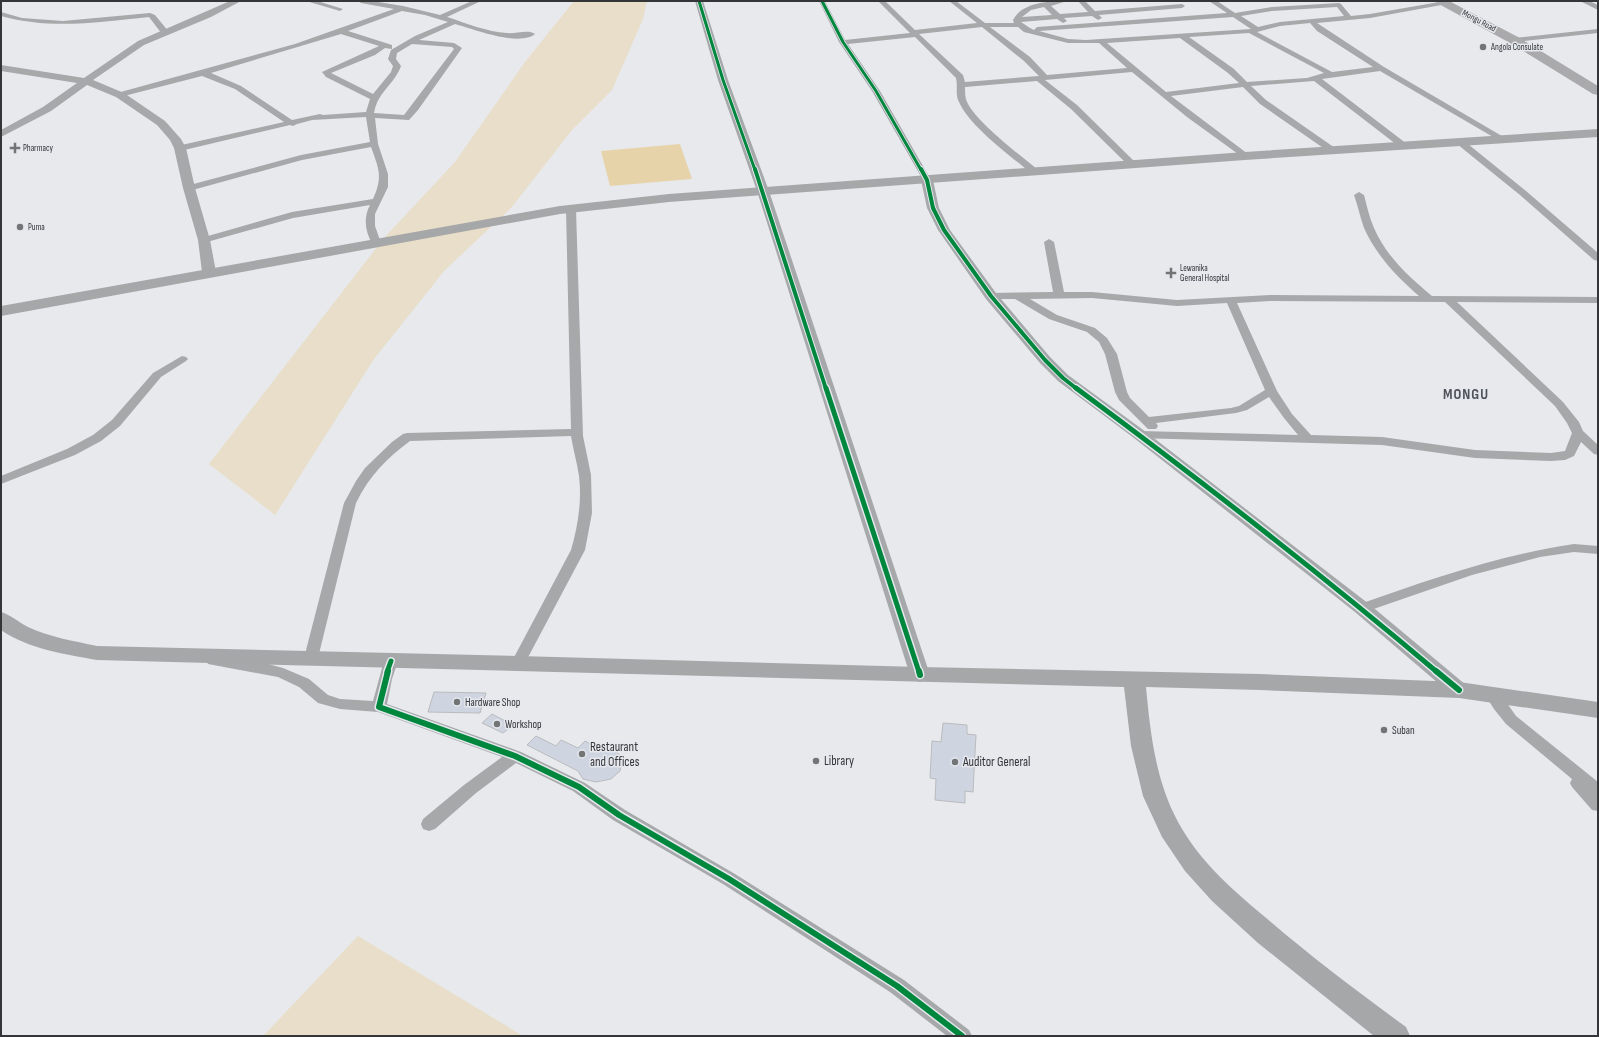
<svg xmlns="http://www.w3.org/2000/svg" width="1599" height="1037" font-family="'Sofia Sans Condensed',sans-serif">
	<rect width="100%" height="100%" fill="#e7e9ec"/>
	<g fill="#e8dec9">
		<polygon points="574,1 647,1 643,19 612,90 572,130 511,208 445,270 374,359 275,515 209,464 384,238 455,162 525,62"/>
		<polygon points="358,936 523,1036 263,1036"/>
	</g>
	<polygon fill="#e7d3aa" points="680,144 692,179 610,186 601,151"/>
	<g fill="#cfd5e0" stroke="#babbbe">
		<polygon points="434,692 486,693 480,713 428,712"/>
		<polygon points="492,714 513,725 503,733 482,723"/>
		<polygon points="943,723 967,725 967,734 976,735 973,792 965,791 965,803 935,800 936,779 930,778 932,741 941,742"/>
		<polygon points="536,736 556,746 561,740 578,748 585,741 600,749 605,748 615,750 623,759 620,771 611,779 596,782 583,779 578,771 527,745"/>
	</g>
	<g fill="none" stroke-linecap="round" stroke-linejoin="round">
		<g fill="#a6a8a9" fill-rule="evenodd">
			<polygon points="306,1 317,1 343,9 340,11"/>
			<path d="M358 1H372L403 6 440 15 472 1H481L447 17C466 23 487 32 507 33 515 34 529 29 535 34 519 47 473 29 455 24L419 40 454 43 462 48 418 110 409 120 375 118 378 144 388 174V187L375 214V226L381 243 379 245H373C365 232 363 218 370 205L293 218 207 242H201L199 240 201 238 292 212 373 199C383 177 379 169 371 147L302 160 189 191 184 188 186 186 301 155 370 142 366 117 312 120 297 124 293 126 290 125 180 151 177 150 176 148 177 146 284 122 235 89 202 76 120 97 116 95 117 93 295 44 394 9 361 3ZM402 11 425 15 448 22 415 36 391 50 388 59 393 66 391 72 373 94 331 73 375 55 385 48 392 49V45L348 31ZM341 34 379 46 322 72 326 77 370 99 366 112 323 115 320 114 292 120 241 86 211 73ZM412 44 452 47 454 49 404 115 374 113C378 91 394 85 401 66L396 59 397 53Z"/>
			<path d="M819 1H825L845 40 910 33 878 1H885L915 30 977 23 949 1H956L985 23H1014L1013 20C1022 2 1050 1 1067 1L1051 6 1060 14 1088 12 1078 1H1085L1095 11 1182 4 1185 6 1182 8 1099 15 1102 18 1098 20 1092 16 1064 18 1067 21 1063 23 1057 19 1021 22 1030 28 1034 30 1037 27 1227 13 1209 1H1217L1235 13 1272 7 1339 3 1341 4 1351 16 1370 14 1445 1 1448 3 1447 4 1370 18 1317 23 1384 67 1507 139 1503 142 1500 141 1380 71 1322 79 1407 144 1408 146 1407 148H1401L1314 81 1251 86 1266 100 1335 148 1336 150 1335 152H1329L1260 104 1243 87 1171 96 1248 154 1249 156 1248 158 1245 159 1187 117 1132 72 1045 80 1077 105 1136 163 1137 165 1136 167H1130L1071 109 1037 81 965 87C965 92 965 98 967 102 977 123 1019 154 1038 170L1039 172 1038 174H1032C1011 156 970 127 959 102 955 95 958 86 956 78L915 37 848 44 880 91 931 180 927 183 923 180 872 91 839 42ZM1044 7 1052 15 1022 17 1031 10ZM1337 7 1344 16 1280 22 1258 27 1241 16 1272 11ZM1233 17 1251 29 1086 40 1068 39 1039 31ZM1310 23 1317 31 1373 67 1332 72 1257 32 1280 26ZM982 27 1024 61 1039 76 965 82 963 75 919 34ZM990 27H1018L1024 32 1068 43H1099L1127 68 1047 75 1030 57ZM1249 33 1324 73 1307 78 1247 82 1234 69 1189 37ZM1180 38 1228 73 1239 83 1166 92 1107 43Z"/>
			<polygon points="1580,1 1589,1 1598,5 1598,10"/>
			<path d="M1 12 22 18 63 21 150 13 155 15 169 32 165 34H162L149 17C99 22 51 30 1 16Z"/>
			<polygon points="1598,29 1598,33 1514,42 1510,40 1514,38"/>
			<polygon points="1460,139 1463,140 1526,191 1598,253 1598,261 1594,260 1520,195 1457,144 1456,142"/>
			<path d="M1359 192 1364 195C1367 206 1369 217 1374 228 1386 256 1409 277 1432 296L1598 297V303L1457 302 1563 402 1579 422 1583 431 1598 445V455L1594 454 1581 442 1574 456 1565 460 1551 461 1475 458 1382 445 1136 438 1134 435 1136 432 1140 431 1298 435 1284 418 1269 397 1247 410 1236 413 1156 423 1158 426 1156 429H1148L1119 400 1115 392 1105 354 1099 342 1087 332 1049 319 1015 299H991L986 296 991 293 1053 292 1044 242 1049 239 1054 242 1064 292H1092L1177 300 1270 295 1419 296C1397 277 1376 255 1364 228 1360 217 1358 206 1354 195ZM1092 298 1177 306 1227 303 1265 390 1239 406 1231 408 1149 417 1130 398 1127 392 1117 354 1107 338 1095 328 1057 315 1030 299ZM1270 301 1445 302 1555 406 1567 423 1572 433 1565 451 1551 453 1475 450 1382 437 1311 435 1292 414 1277 391 1237 303Z"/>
			<path d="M571 206 576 209 583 436 591 475 592 513 585 550 525 663 523 667 518 668 513 667 511 663 571 550C578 526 582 501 579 476 577 462 573 449 571 436L410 441C387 458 369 476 356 503L318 658 316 662 311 663 306 662 304 658 344 503 356 481 365 468 392 442 403 434 407 433 571 429 566 209Z"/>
			<polygon points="182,356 186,357 188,359 186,361 161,377 120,426 101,441 75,455 1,484 1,476 67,449 93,435 112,420 153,373"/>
			<path d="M1574 544 1598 546V554L1574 552 1540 557 1472 575 1362 613 1357 611 1355 608 1357 605C1428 580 1499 555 1574 544Z"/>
			<polygon points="213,655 264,663 283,668 309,679 328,695 340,699 373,701 384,661 386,657 391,656 396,657 398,661 392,679 387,704 521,752 585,783 625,810 735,874 904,980 969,1030 972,1036 947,1036 890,992 723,884 613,820 573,791 516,763 476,793 435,829 429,831 423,829 421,824 423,819 464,785 502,757 378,712 340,709 318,703 299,687 278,677 208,664 206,660 208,656"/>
			<polygon points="1492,688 1497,689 1516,716 1598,782 1598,811 1592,810 1572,787 1570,783 1572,779 1506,724 1494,709 1484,693 1487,689"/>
		</g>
		<g fill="#a6a8a9" fill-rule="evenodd">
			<polygon points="230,1 241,1 211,17 144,45 93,80 124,93 165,121 181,139 186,148 195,188 210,240 216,272 214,275 204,275 202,272 198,240 183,188 174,148 170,140 157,125 116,97 87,85 51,111 1,137 1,130 43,107 77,83 1,71 1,65 84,78 138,41"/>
			<polygon points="695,1 703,1 728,80 769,191 930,675 927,680 920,682 913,680 910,675 757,191 718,80"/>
			<polygon points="927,176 931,178 933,180 939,208 950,230 996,293 1050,357 1068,375 1146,432 1369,604 1466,685 1469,690 1466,695 1459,697 1452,695 1355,612 1134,438 1058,381 1040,363 986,299 938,230 927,208 921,180 923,178"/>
		</g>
		<g fill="#a6a7a8" fill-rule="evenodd">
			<polygon points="1598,129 1598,137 1245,160 669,202 560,214 1,316 1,306 560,206 669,194 1245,152"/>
			<path d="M1 612C11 615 18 622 28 627 49 637 74 641 97 646L518 656 920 667 1260 674 1459 682 1598 702V718L1459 698 1260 690 1146 687C1150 730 1155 775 1174 814 1194 856 1230 888 1265 917 1310 956 1358 992 1406 1027L1410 1036H1374L1258 943 1212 901 1185 871 1162 837 1143 796 1131 746 1124 687 97 660C65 654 28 649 1 630Z"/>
		</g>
		<polygon fill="#aaaaac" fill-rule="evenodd" points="1435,1 1449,1 1518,37 1598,86 1598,95 1593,94 1510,43 1437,3"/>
		<defs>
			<g id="cycleway-far3">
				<polyline points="699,1 723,80 755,170"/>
				<polyline points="822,1 843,42 876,91 921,170"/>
			</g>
			<g id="cycleway-far2">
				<polyline points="755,169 826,389"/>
				<polyline points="921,169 927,180 933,208 944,230 991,296 1045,360 1063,378 1077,389"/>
			</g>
			<g id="cycleway-far1">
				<polyline points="826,388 919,672"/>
				<path d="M1076 388C1199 479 1320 573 1437 672"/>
				<polyline points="387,672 391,661"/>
			</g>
			<g id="cycleway">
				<polyline points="388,671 379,707 515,756 579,787 619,815 729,879 897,986 962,1036"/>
				<polyline points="919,671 920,675"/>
				<polyline points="1436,671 1459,690"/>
			</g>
		</defs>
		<use href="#cycleway-far3" stroke="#e5e8ee" stroke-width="4.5"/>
		<use href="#cycleway-far2" stroke="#e5e8ee" stroke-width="6"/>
		<use href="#cycleway-far1" stroke="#e5e8ee" stroke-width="8"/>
		<use href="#cycleway" stroke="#e5e8ee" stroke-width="9"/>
		<use href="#cycleway-far3" stroke="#00873e" stroke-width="3"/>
		<use href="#cycleway-far2" stroke="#00873e" stroke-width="4"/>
		<use href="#cycleway-far1" stroke="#00873e" stroke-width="5"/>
		<use href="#cycleway" stroke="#00873e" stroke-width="6"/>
	</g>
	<g fill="#737476" stroke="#e5e8ee" stroke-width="1.5">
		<circle cx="1483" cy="47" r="4"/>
		<path d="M13 142h4v4h4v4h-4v4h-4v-4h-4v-4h4z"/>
		<circle cx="20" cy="227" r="4"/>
		<path d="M1169 267h4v4h4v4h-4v4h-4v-4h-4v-4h4z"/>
		<circle cx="457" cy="702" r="4"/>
		<circle cx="497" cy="724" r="4"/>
		<circle cx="1384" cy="730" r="4"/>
		<circle cx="582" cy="754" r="4"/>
		<circle cx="816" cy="761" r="4"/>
		<circle cx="955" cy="762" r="4"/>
	</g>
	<g text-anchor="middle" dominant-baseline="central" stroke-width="3" stroke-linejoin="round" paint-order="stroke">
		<g font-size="9" fill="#343537" stroke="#e5e8ee">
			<text transform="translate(1479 21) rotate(28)">Mongu Road</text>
		</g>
		<g font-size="9" fill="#343537" stroke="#e5e8ee" text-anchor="start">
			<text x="1491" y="47">Angola Consulate</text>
			<text x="23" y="148">Pharmacy</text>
			<text x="28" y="227">Puma</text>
			<text x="1180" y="268">Lewanika<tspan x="1180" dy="10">General Hospital</tspan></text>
		</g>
		<g font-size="11" fill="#343537" stroke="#e5e8ee" text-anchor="start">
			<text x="465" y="702">Hardware Shop</text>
			<text x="505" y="724">Workshop</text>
			<text x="1392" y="730">Suban</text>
		</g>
		<g font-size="13" fill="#343537" stroke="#e5e8ee" text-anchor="start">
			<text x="590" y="747">Restaurant<tspan x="590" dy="15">and Offices</tspan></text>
			<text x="824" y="761">Library</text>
			<text x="963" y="762">Auditor General</text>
		</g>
		<g font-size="15" font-weight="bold" letter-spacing="1" fill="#4f5257" stroke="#e5e8ee">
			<text x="1466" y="394">MONGU</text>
		</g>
	</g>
	<rect width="1599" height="1037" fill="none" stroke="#343537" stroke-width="4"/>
</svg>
